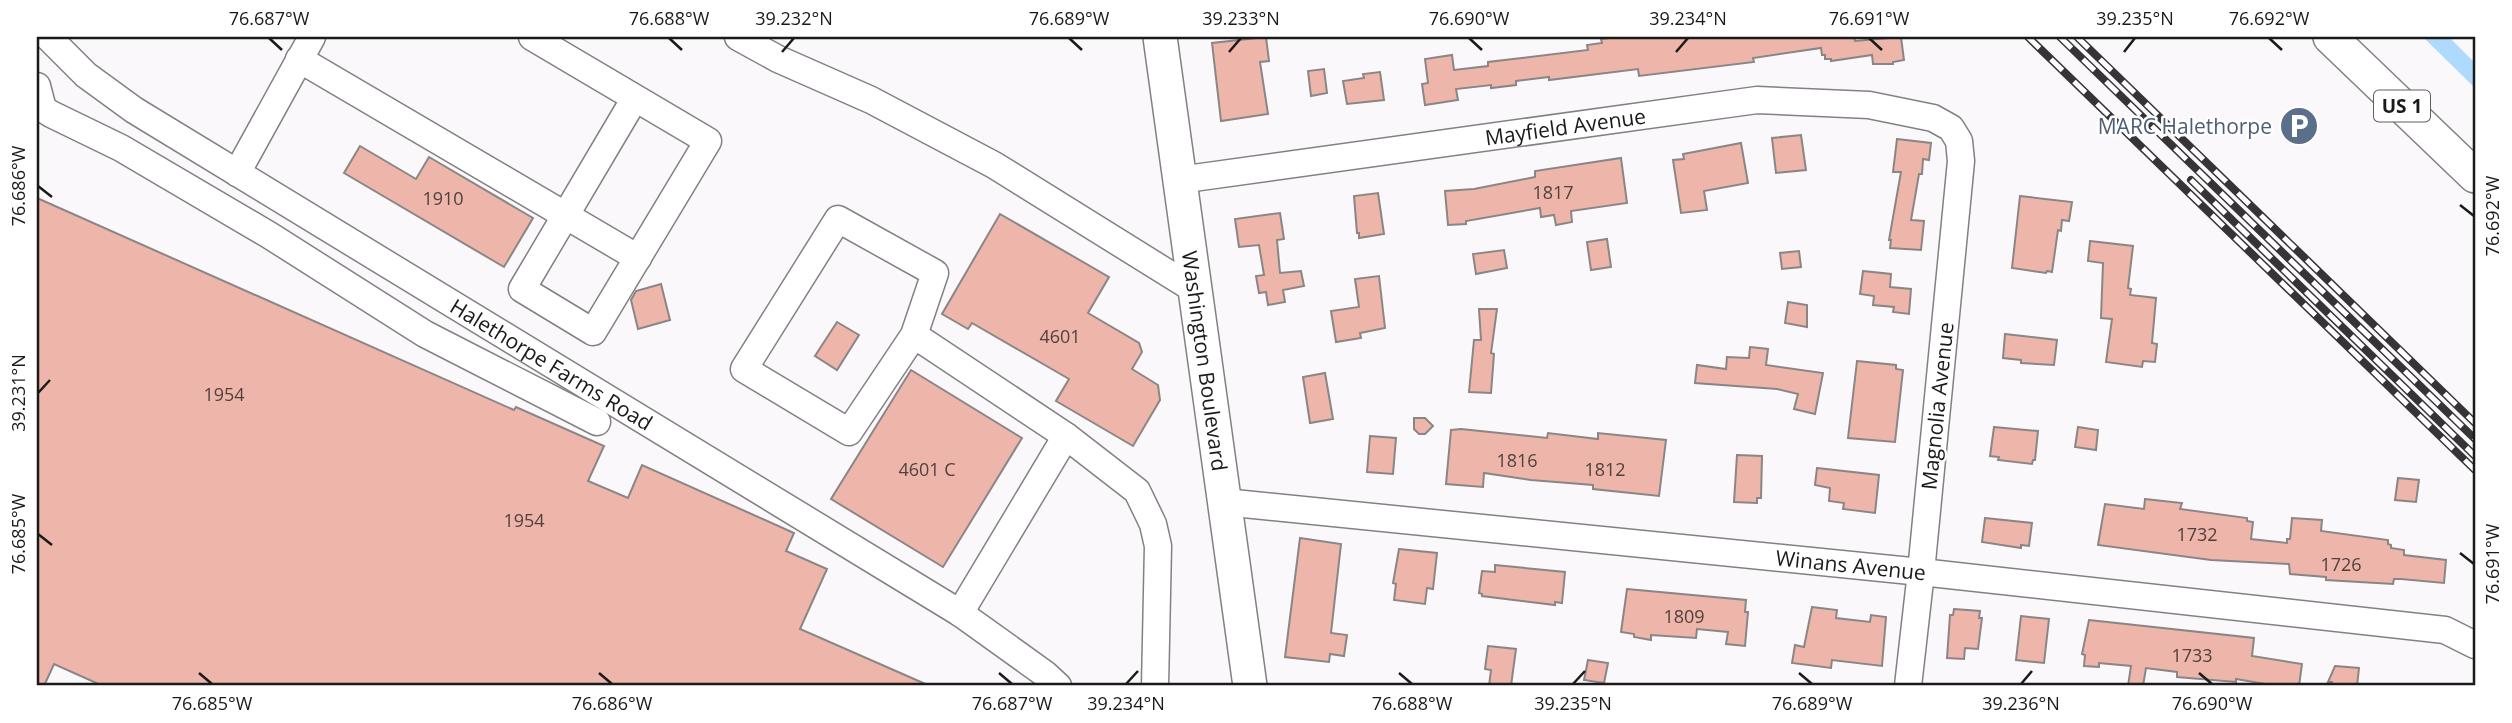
<svg xmlns="http://www.w3.org/2000/svg" width="2512" height="723" font-family="'Open Sans',sans-serif">
	<rect width="100%" height="100%" fill="#faf8fa"/>
	<polygon fill="#aedafe" points="2423,37 2449,37 2475,63 2475,88"/>
	<g fill="#eeb6aa" stroke="#8a8686" stroke-width="2">
		<polygon points="1266,37 1269,61 1260,62 1268,114 1221,121 1212,43"/>
		<polygon points="1618,37 1854,37 1855,41 1901,37 1904,60 1893,62 1893,64 1873,64 1872,55 1831,61 1831,59 1825,59 1825,55 1822,55 1821,48 1753,58 1754,62 1639,76 1638,69 1549,80 1549,77 1516,81 1516,85 1491,88 1491,85 1456,89 1458,100 1425,105 1422,84 1428,83 1425,59 1452,55 1454,70 1488,66 1488,62 1588,50 1587,45 1602,43 1601,39"/>
		<polygon points="1324,69 1327,93 1311,96 1308,71"/>
		<polygon points="1380,72 1384,100 1347,104 1343,81 1364,78 1363,74"/>
		<polygon points="1801,135 1806,170 1776,173 1772,138"/>
		<polygon points="1897,139 1931,143 1929,160 1923,159 1922,174 1919,174 1911,220 1924,221 1921,250 1890,248 1891,240 1889,240 1901,172 1893,172"/>
		<polygon points="1741,143 1748,183 1704,191 1707,210 1681,213 1673,160 1684,159 1683,154"/>
		<polygon points="360,146 416,179 429,157 533,218 504,267 344,173"/>
		<polygon points="1621,158 1627,203 1571,211 1572,222 1556,225 1554,215 1541,217 1540,208 1466,221 1466,224 1448,225 1445,191 1474,189 1535,177 1535,171"/>
		<polygon points="1378,193 1384,234 1359,238 1359,233 1357,233 1354,196"/>
		<polygon points="2020,196 2072,202 2069,221 2062,220 2061,231 2058,230 2052,272 2047,271 2046,273 2012,268"/>
		<polygon points="37,198 514,410 516,407 604,446 588,481 628,498 642,465 794,533 786,551 827,569 800,629 930,686 103,686 54,664 44,686 37,686"/>
		<polygon points="1280,213 1284,239 1277,240 1280,273 1301,271 1304,286 1283,290 1285,302 1268,305 1266,292 1259,293 1256,276 1264,275 1259,245 1239,247 1235,219"/>
		<polygon points="1000,214 1109,277 1088,313 1139,343 1142,352 1132,369 1158,385 1160,400 1133,446 1056,401 1069,379 972,323 968,329 942,314"/>
		<polygon points="1607,239 1611,267 1591,270 1587,242"/>
		<polygon points="2090,241 2133,246 2128,288 2131,289 2130,295 2156,298 2152,343 2157,344 2155,362 2143,361 2142,367 2106,362 2112,319 2101,318 2103,263 2088,261"/>
		<polygon points="1504,250 1507,268 1476,274 1473,254"/>
		<polygon points="1799,251 1801,267 1782,269 1780,253"/>
		<polygon points="1863,271 1891,274 1890,287 1911,289 1909,314 1893,312 1894,307 1873,305 1874,296 1860,294"/>
		<polygon points="1379,276 1385,328 1360,333 1361,338 1336,342 1331,311 1359,307 1355,279"/>
		<polygon points="661,284 670,320 638,329 631,300 636,291"/>
		<polygon points="1788,302 1807,305 1807,327 1785,323"/>
		<polygon points="1479,309 1497,309 1491,353 1494,354 1491,393 1469,392 1474,340 1481,340"/>
		<polygon points="837,322 859,335 837,370 815,356"/>
		<polygon points="2005,334 2057,340 2054,365 2021,363 2021,360 2003,358"/>
		<polygon points="1750,347 1768,349 1766,365 1823,373 1815,414 1794,409 1798,394 1777,389 1695,383 1697,365 1726,369 1727,357 1749,358"/>
		<polygon points="1857,361 1896,365 1896,369 1903,370 1895,442 1848,438"/>
		<polygon points="911,370 1022,438 943,567 831,499"/>
		<polygon points="1325,373 1333,419 1310,423 1303,377"/>
		<polygon points="1414,418 1425,418 1433,426 1425,434 1419,434 1414,429"/>
		<polygon points="1994,427 2038,431 2035,460 2033,460 2032,464 1998,460 1999,457 1990,456"/>
		<polygon points="2078,427 2098,430 2096,450 2075,447"/>
		<polygon points="1461,429 1547,438 1548,433 1598,439 1598,433 1666,440 1659,496 1593,489 1593,485 1531,480 1484,473 1483,487 1446,484 1451,430"/>
		<polygon points="1370,436 1396,438 1393,474 1367,472"/>
		<polygon points="1737,455 1762,456 1761,498 1757,498 1757,503 1734,502"/>
		<polygon points="1817,468 1879,475 1875,513 1843,509 1844,503 1829,501 1830,488 1815,485"/>
		<polygon points="2398,478 2419,480 2416,502 2395,500"/>
		<polygon points="2145,499 2182,503 2180,509 2247,518 2247,521 2253,522 2251,539 2287,543 2287,539 2290,539 2292,518 2322,520 2321,531 2388,540 2388,544 2391,545 2391,548 2404,550 2404,555 2446,560 2444,583 2401,579 2394,579 2393,584 2326,580 2326,577 2290,574 2289,564 2211,560 2098,545 2105,504 2144,509"/>
		<polygon points="1985,518 2032,523 2029,546 2021,545 2021,548 1982,542"/>
		<polygon points="1300,538 1341,544 1331,633 1347,635 1344,656 1330,654 1329,662 1285,657"/>
		<polygon points="1399,549 1437,553 1433,589 1427,588 1425,604 1394,600 1396,584 1393,583"/>
		<polygon points="1495,565 1565,572 1562,603 1555,602 1555,605 1482,596 1482,594 1479,593 1482,571 1495,572"/>
		<polygon points="1627,589 1746,600 1745,612 1748,612 1745,646 1726,644 1728,632 1697,629 1696,638 1651,635 1651,640 1634,637 1634,634 1621,632"/>
		<polygon points="1812,607 1837,610 1836,618 1870,622 1871,615 1886,617 1882,666 1832,660 1831,668 1792,663 1795,645 1804,647"/>
		<polygon points="1954,609 1980,611 1979,618 1982,618 1978,649 1965,648 1964,659 1947,658 1950,615 1953,615"/>
		<polygon points="2021,616 2049,619 2044,663 2016,660"/>
		<polygon points="2089,620 2254,638 2252,656 2302,664 2299,686 2277,686 2236,679 2236,682 2177,677 2177,672 2146,668 2143,686 2128,686 2131,666 2099,663 2099,667 2084,666 2085,655 2082,654"/>
		<polygon points="1488,646 1516,649 1511,686 1489,686 1491,670 1485,669"/>
		<polygon points="1588,660 1608,663 1604,683 1584,680"/>
		<polygon points="2335,666 2359,668 2357,686 2332,686 2332,682 2328,682"/>
	</g>
	<g fill="none" stroke-linecap="round" stroke-linejoin="round">
		<defs>
			<g id="minor">
				<path id="s1" d="M48 37 86 75 134 110 960 613 1045 674 1058 686"/>
				<polyline points="532,37 708,141 593,332 522,289 635,98"/>
				<polyline points="738,37 778,59 871,100 994,165 1195,290"/>
				<polyline points="299,59 638,258"/>
				<polyline points="37,86 43,109 51,114 121,148 269,235 425,334 597,422"/>
				<polyline points="237,173 312,37"/>
				<path id="s2" d="M1179 180 1757 100 1869 105 1933 118 1951 128 1959 141 1961 161 1921 572 1908 686"/>
				<polyline points="914,335 849,432 744,369 838,219 935,273 914,335 1066,436 960,613"/>
				<polyline points="1066,436 1137,491 1153,524 1158,546 1155,686"/>
				<path id="s3" d="M1224 502 1921 572 2445 630 2475 645"/>
			</g>
			<g id="major">
				<path id="s4" d="M1160 37 1250 686"/>
				<polyline points="2330,37 2475,176"/>
			</g>
		</defs>
		<use href="#minor" stroke="#838083" stroke-width="29"/>
		<use href="#major" stroke="#838083" stroke-width="36"/>
		<use href="#minor" stroke="#fff" stroke-width="26"/>
		<use href="#major" stroke="#fff" stroke-width="33"/>
		<defs>
			<g id="rail">
				<polyline points="2028,37 2475,470"/>
				<polyline points="2060,37 2475,439"/>
				<polyline points="2077,37 2475,423"/>
				<polyline points="2191,180 2475,456"/>
			</g>
		</defs>
		<use href="#rail" stroke="#363436" stroke-width="8"/>
		<use href="#rail" stroke="#fff" stroke-width="5" stroke-dasharray="16" stroke-linecap="butt"/>
	</g>
	<path fill="none" stroke="#1b1a1b" stroke-width="2.5" d="M269 38 282 50M669 38 682 50M1069 38 1082 50M1469 38 1482 50M1869 38 1882 50M2269 38 2282 50M782 52 794 38M1229 52 1241 38M1676 52 1688 38M2124 52 2135 38M38 186 52 197M2460 205 2474 216M38 393 50 380M38 534 52 545M2460 553 2474 564M199 673 212 684M599 673 612 684M999 673 1012 684M1399 673 1412 684M1799 673 1812 684M2199 673 2212 684M1126 684 1138 671M1573 684 1585 671M2021 684 2032 671"/>
	<defs>
		<symbol id="parking-disc" viewBox="-11 -11 22 22"><circle r="9.5" fill="#5c6f8a" stroke="#fff"/><path d="M-3.5-5.5H1a3.5 3.5 0 0 1 0 7H-1V5.5H-3.5ZM-1-3.4V-.6H.8a1.4 1.4 0 0 0 0-2.8Z" fill="#fff"/></symbol>
	</defs>
	<g fill-rule="evenodd">
		<use href="#parking-disc" x="2277" y="104" width="44" height="44"/>
	</g>
	<g text-anchor="middle" dominant-baseline="central" stroke-width="5" stroke-linejoin="round" paint-order="stroke">
		<g font-size="18" fill="#50413f">
			<text x="1553" y="192">1817</text>
			<text x="443" y="198">1910</text>
			<text x="1060" y="336">4601</text>
			<text x="224" y="394">1954</text>
			<text x="1517" y="460">1816</text>
			<text x="927" y="469">4601 C</text>
			<text x="1605" y="469">1812</text>
			<text x="524" y="520">1954</text>
			<text x="2197" y="534">1732</text>
			<text x="2341" y="564">1726</text>
			<text x="1684" y="616">1809</text>
			<text x="2192" y="655">1733</text>
		</g>
		<rect fill="#fff" stroke="#5f5f5f" stroke-width="2" x="2374" y="90.5" width="56" height="31" rx="5"/>
		<g font-size="19" font-weight="bold" fill="#1b1a1b">
			<text x="2402" y="106">US 1</text>
		</g>
		<g font-size="21" fill="#4e5e75" stroke="#fff" text-anchor="end">
			<text x="2272" y="126">MARC Halethorpe</text>
		</g>
		<g font-size="21" fill="#1b1a1b" stroke="#fff">
			<text stroke="none"><textPath href="#s2" startOffset="390">Mayfield Avenue</textPath></text>
			<text stroke="none"><textPath href="#s4" startOffset="327">Washington Boulevard</textPath></text>
			<text stroke="none"><textPath href="#s1" startOffset="602">Halethorpe Farms Road</textPath></text>
			<text transform="translate(1937 406) rotate(-84)">Magnolia Avenue</text>
			<text stroke="none"><textPath href="#s3" startOffset="630">Winans Avenue</textPath></text>
		</g>
	</g>
	<rect width="2512" height="723" fill="none" stroke="#ffffff" stroke-width="77"/>
	<rect x="38" y="38" width="2436" height="646" fill="none" stroke="#1b1a1b" stroke-width="2.5"/>
	<g font-size="18" text-anchor="middle" fill="#1b1a1b">
		<text x="269" y="25">76.687°W</text>
		<text x="669" y="25">76.688°W</text>
		<text x="794" y="25">39.232°N</text>
		<text x="1069" y="25">76.689°W</text>
		<text x="1241" y="25">39.233°N</text>
		<text x="1469" y="25">76.690°W</text>
		<text x="1688" y="25">39.234°N</text>
		<text x="1869" y="25">76.691°W</text>
		<text x="2135" y="25">39.235°N</text>
		<text x="2269" y="25">76.692°W</text>
		<text transform="translate(19 186) rotate(-90)" y="6">76.686°W</text>
		<text transform="translate(2493 216) rotate(-90)" y="6">76.692°W</text>
		<text transform="translate(19 393) rotate(-90)" y="6">39.231°N</text>
		<text transform="translate(19 534) rotate(-90)" y="6">76.685°W</text>
		<text transform="translate(2493 564) rotate(-90)" y="6">76.691°W</text>
		<text x="212" y="710">76.685°W</text>
		<text x="612" y="710">76.686°W</text>
		<text x="1012" y="710">76.687°W</text>
		<text x="1126" y="710">39.234°N</text>
		<text x="1412" y="710">76.688°W</text>
		<text x="1573" y="710">39.235°N</text>
		<text x="1812" y="710">76.689°W</text>
		<text x="2021" y="710">39.236°N</text>
		<text x="2212" y="710">76.690°W</text>
	</g>
</svg>
